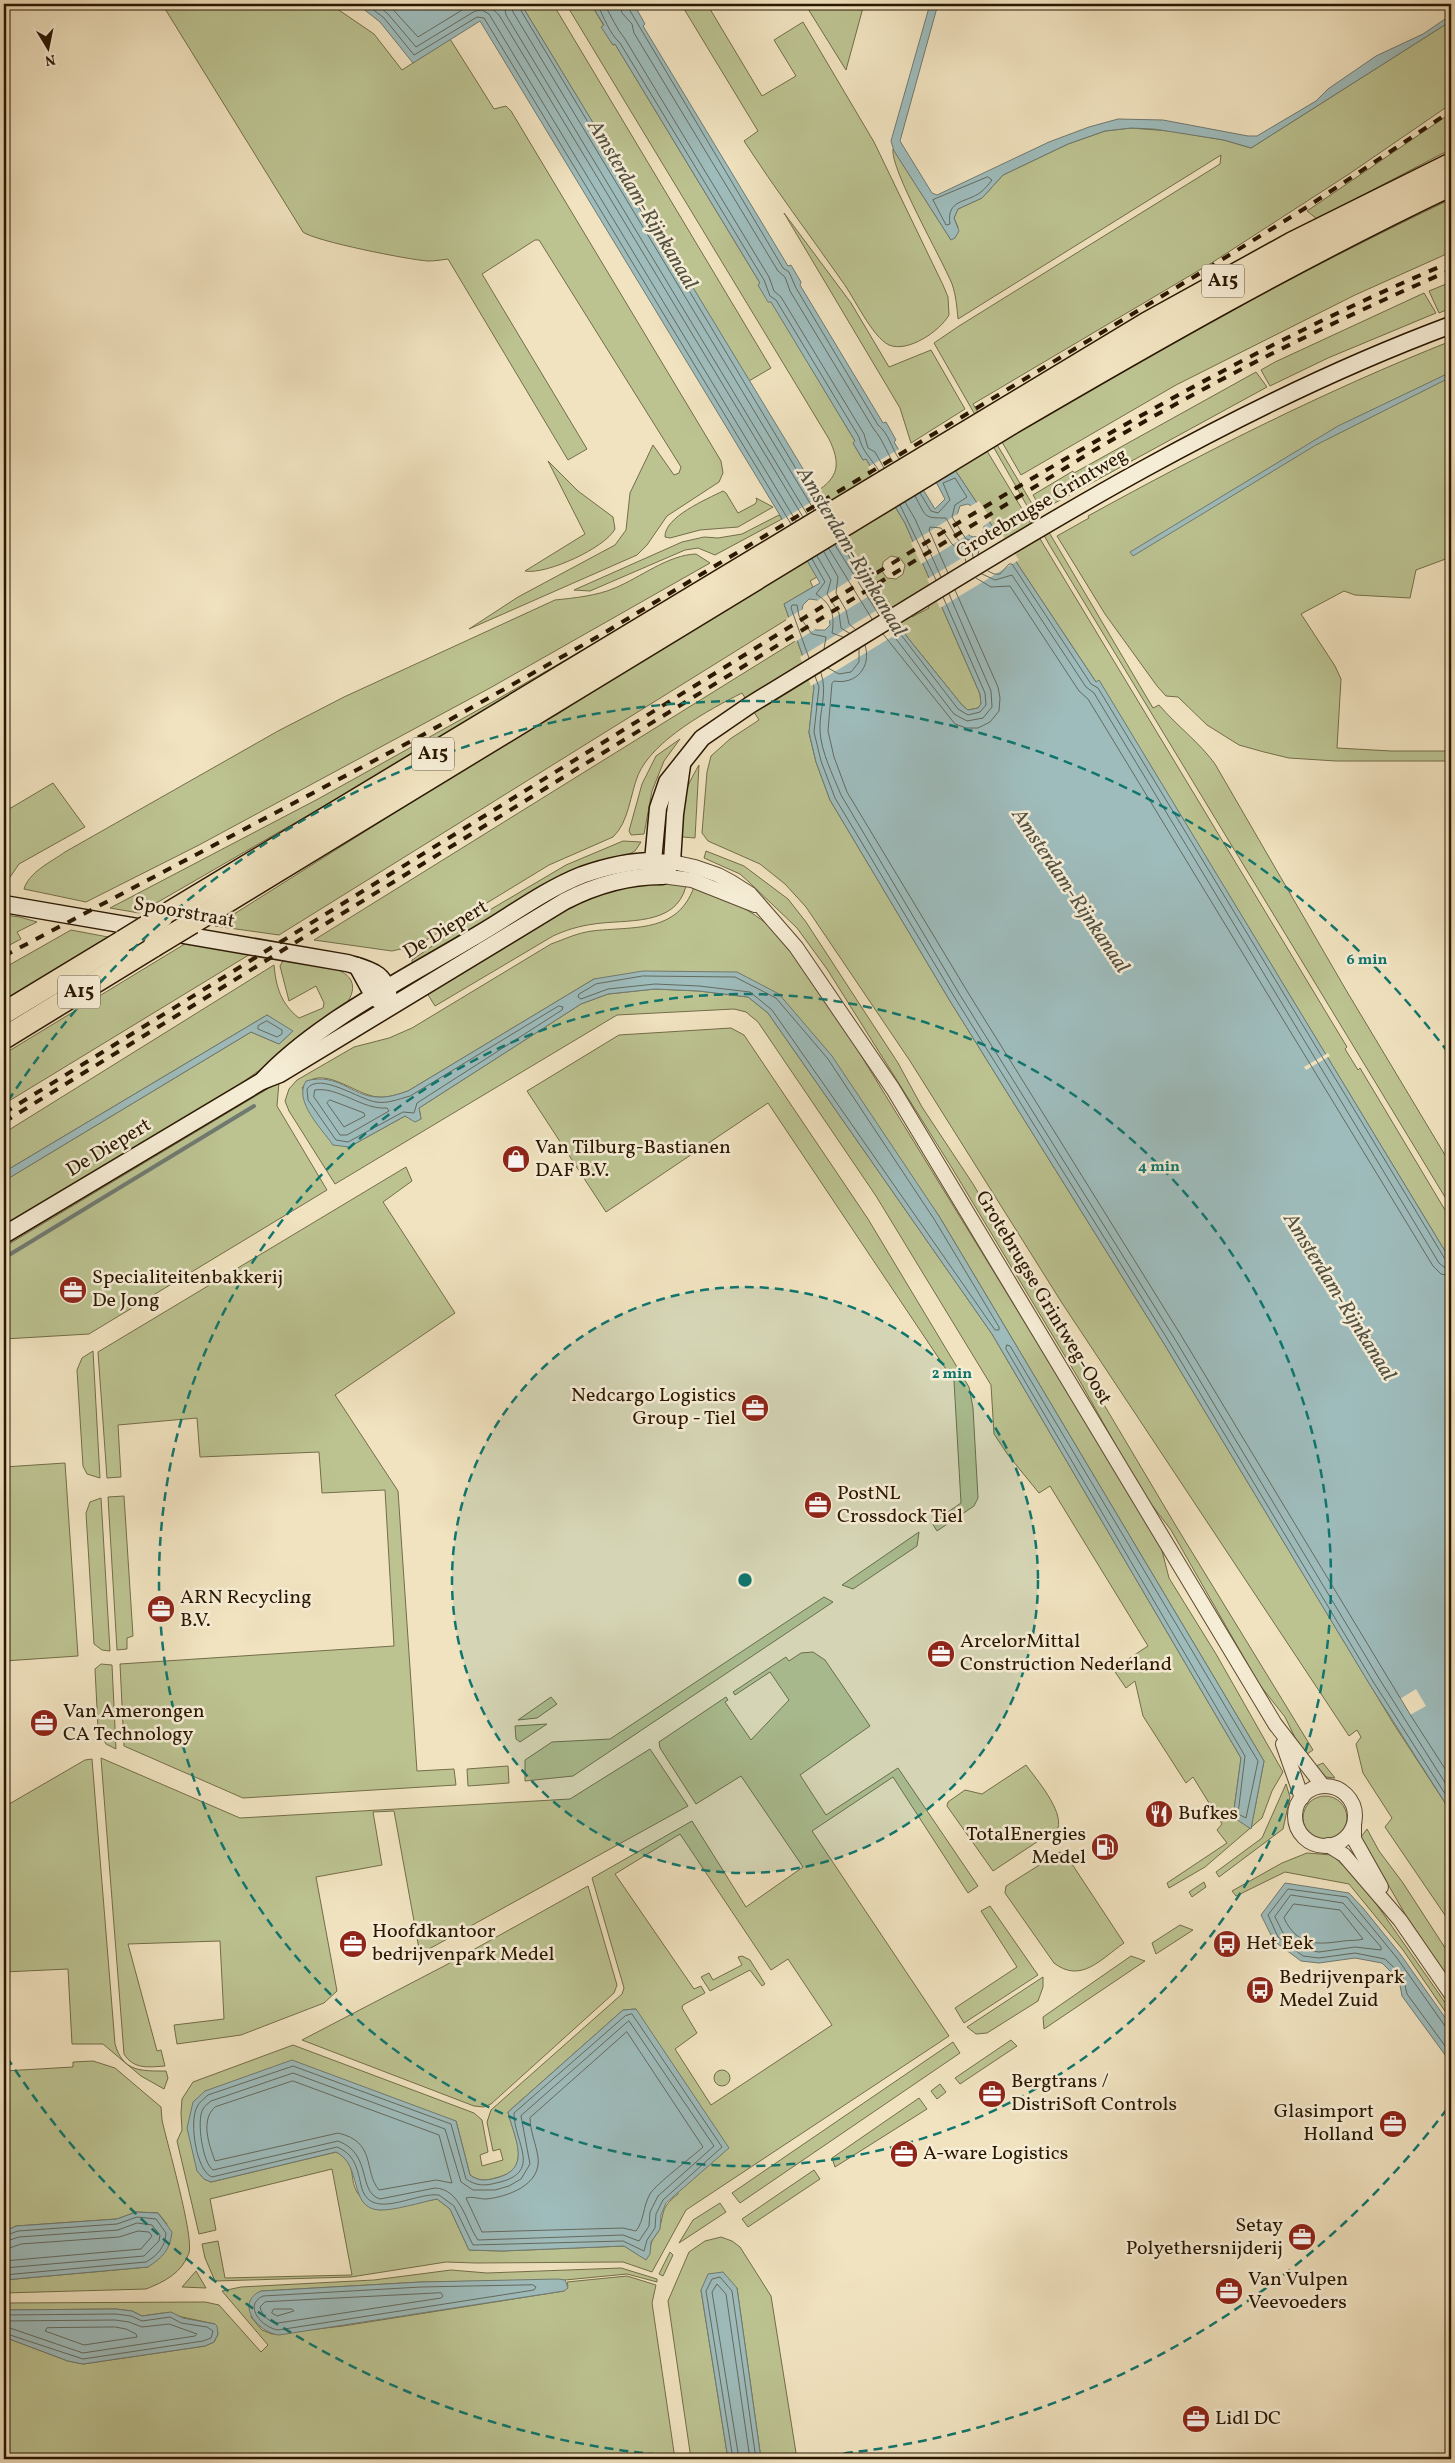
<svg xmlns="http://www.w3.org/2000/svg" width="1455" height="2463" font-family="Vollkorn,serif">
	<rect width="100%" height="100%" fill="#f1e3c0"/>
	<filter id="stains"><feTurbulence type="fractalNoise" baseFrequency=".004" numOctaves="4"/><feColorMatrix values="0 0 0 0 .2 0 0 0 0 .09 0 0 0 0 .02 0 0 0 .5 -.17"/></filter>
	<radialGradient id="worn" r=".72"><stop offset=".6" stop-color="#630" stop-opacity="0"/><stop offset="1" stop-color="#630" stop-opacity=".3"/></radialGradient>
	<g fill="#bcc391" stroke="#736d48" fill-rule="evenodd">
		<path d="M162 4H330L374 34 402 70 450 39 494 109 506 106 511 111 721 461 723 473 719 482 667 516 647 545 637 555 469 629 518 597 615 545 626 530 630 493 653 445 674 475 679 473 681 467 539 240H535L482 274 587 449 568 460 448 259C441 260 435 261 428 261 410 260 314 241 303 232Z"/>
		<polygon points="521,4 553,4 771,368 749,381"/>
		<path d="M566 4H591L604 26 602 27 613 45 615 44 760 283 758 285 771 301 855 441 853 443 863 460 866 459 905 523 980 694 981 704 978 708 968 710 962 705 908 638 882 599 816 492C839 477 841 464 829 439ZM891 556 900 558 905 565 903 574 896 579 887 578 882 571 883 562ZM919 592 929 608 912 617 903 601Z"/>
		<path d="M681 4H707L762 96 796 76 774 40 803 22 874 142 943 285 948 297 949 315C940 331 908 353 889 345 872 337 854 297 842 281 809 234 775 189 744 141L758 131Z"/>
		<polygon points="805,4 864,4 846,70"/>
		<path d="M1451 21V104L1349 174 1213 262 973 404 1153 708 1159 705C1177 726 1199 742 1215 764L1346 990 1451 1165V1207L1050 546 934 343 959 326 1220 164 1221 155 958 319C957 308 956 295 952 284 942 259 890 169 893 149L951 240 958 227 954 218 958 209 982 198 1003 175 1068 144 1105 131 1131 128 1170 131 1224 140 1251 148Z"/>
		<polygon points="1451,113 1451,149 1317,219 1307,211"/>
		<path d="M1451 199V252L1355 295 1176 385 1021 475 1002 442C1148 354 1298 272 1451 199Z"/>
		<polygon points="784,213 851,303 889,367 931,350 965,409 911,443 900,408"/>
		<polygon points="1451,282 1451,308 1439,313 1429,291"/>
		<polygon points="1424,293 1436,313 1328,358 1270,386 1261,370 1275,362"/>
		<path d="M1451 341V557L1416 570 1410 598 1355 595 1344 591 1301 614 1335 666 1341 679 1337 748 1391 751H1451V761H1336L1289 758 1264 752 1239 745 1207 725 1178 697 1166 696 1157 686 1105 614 1057 536 1089 518 1088 516C1206 451 1325 391 1451 341Z"/>
		<polygon points="1256,372 1267,387 1042,510 1033,495 1073,471 1074,473"/>
		<polygon points="987,451 1347,1047 1345,1049 1358,1070 1360,1068 1451,1220 1451,1261 1099,681 1096,682 955,470"/>
		<path d="M548 461 578 491 613 517 615 529C605 548 546 575 525 571L585 534Z"/>
		<path d="M723 491 726 493 738 513 755 504 757 501 756 498 773 507 738 527 700 530 670 538 665 537C664 517 707 499 723 491Z"/>
		<polygon points="779,515 782,519 715,555 698,548 685,550 590,591 574,590 682,542 704,537 718,538 742,534"/>
		<polygon points="798,545 817,577 810,581 813,587 784,604 789,618 279,935 215,926 480,759 558,714 616,676"/>
		<path d="M696 554 710 563 490 688 199 845 86 902 24 889C29 872 51 862 65 852L278 731 344 697 555 600C574 598 596 596 615 588 641 577 668 555 696 554Z"/>
		<polygon points="668,601 407,758 139,913 110,908 318,799 496,700"/>
		<path d="M797 640 814 687 809 733 816 762 830 800 950 1001 1163 1342 1395 1726 1451 1812V1924L1385 1827 1392 1818 1363 1773 1356 1744 1361 1737 1357 1730 1349 1736 1062 1303 910 1061 806 907 785 884 760 864 708 841 702 833 707 772 711 756 730 739 759 720 742 693C710 709 653 740 638 775 630 795 629 822 613 837L549 865 418 945 392 951 314 940Z"/>
		<polygon points="680,739 664,761 652,791 644,834 631,835 629,831 642,784 656,756"/>
		<path d="M699 765 695 838 683 837C675 811 686 787 699 765Z"/>
		<polygon points="53,783 85,827 19,864 4,886 4,812"/>
		<polygon points="623,841 641,842 635,851 413,967 412,960 454,931 566,865"/>
		<polygon points="706,851 744,866 788,899 806,922 898,1063 922,1107 973,1184 1176,1526 1313,1750 1304,1756 1285,1717 1259,1684 1171,1530 1142,1492 1077,1376 952,1168 827,969 797,928 750,883 740,874 704,858"/>
		<path d="M667 882 686 886C676 927 626 919 594 924 579 926 566 930 553 936L435 1006 425 990 603 888Z"/>
		<path d="M694 887C718 896 743 905 763 921 793 946 821 994 843 1026L1160 1543 1169 1578 1216 1654 1283 1772 1272 1791 1262 1818 1205 1867 1169 1888 1167 1883 1227 1843 1217 1830 1222 1824 1193 1777 1186 1783 1143 1716 1135 1681 1126 1688 1113 1669 1148 1646 1050 1486 1039 1493 1008 1455 994 1434 991 1385 876 1196 758 1022 746 1012 734 1009 617 1015 335 1184 289 1111 285 1101 289 1089 297 1080 354 1047 389 1038 412 1028 551 944C565 939 577 933 592 931 633 926 677 934 694 887ZM594 979 779 994 939 1216 1264 1761 1251 1828 1233 1817 1241 1758 992 1334 768 1013 748 997 699 991 655 989 608 994 581 1004 419 1108 421 1119 405 1116 349 1147 302 1088C320 1061 356 1096 378 1097 388 1098 399 1094 408 1091Z"/>
		<polygon points="4,915 20,917 37,922 17,932 21,939 4,948"/>
		<polygon points="71,930 108,937 4,1000 4,968"/>
		<polygon points="188,942 252,953 4,1104 4,1054"/>
		<path d="M284 959C312 964 377 965 343 1009L235 1088 4 1227V1181L251 1032 279 1044 292 1032 267 1015 4 1172V1133L274 965C276 987 281 1004 299 1018L323 1008 324 1003 316 986 289 1001 280 966Z"/>
		<polygon points="731,1028 744,1035 868,1219 969,1387 973,1408 978,1498 974,1506 937,1531 932,1523 961,1503 954,1381 768,1103 606,1212 527,1091 619,1035"/>
		<polygon points="279,1082 277,1106 327,1190 89,1334 4,1339 4,1247"/>
		<polygon points="406,1167 412,1181 383,1202 455,1313 335,1395 398,1491 417,1771 454,1769 456,1785 243,1798 124,1746 120,1664 394,1646 385,1490 322,1493 319,1452 200,1457 197,1418 118,1425 121,1477 107,1478 98,1352"/>
		<polygon points="93,1351 100,1478 87,1474 83,1466 77,1370 82,1358"/>
		<polygon points="65,1463 78,1656 4,1661 4,1467"/>
		<polygon points="124,1496 133,1636 127,1638 127,1649 117,1650 108,1497"/>
		<polygon points="101,1498 110,1651 102,1650 94,1644 86,1513 90,1502"/>
		<polygon points="919,1532 917,1546 853,1589 842,1585"/>
		<polygon points="824,1597 833,1602 573,1776 525,1781 525,1760 552,1742 610,1739"/>
		<path d="M813 1652 825 1660 870 1726 800 1775 826 1815 898 1768 978 1886 968 1893 893 1777 812 1831 949 2036 686 2210 652 2272 623 2262 476 2263 446 2262 351 2277 215 2281 205 2258 202 2244 218 2241 225 2278 352 2275 332 2169 210 2199 216 2230 199 2234 177 2141 182 2130 181 2113 182 2099 193 2082 293 2045 474 2113 482 2120 488 2152 480 2155 482 2166 503 2160 500 2149 493 2151 487 2122 491 2110 622 1994 624 1988 592 1878 692 1821 746 1907 803 1867 741 1776 696 1804 660 1748 659 1742 726 1697 728 1700 725 1702 751 1740 789 1700 770 1672 735 1695 733 1692 786 1657 789 1661 801 1653ZM680 1834 771 1970 788 1959 832 2025 711 2105 675 2049 697 2033 682 2008 683 2005 705 1993 701 1986 694 1989 615 1874ZM636 2009 678 2194C663 2206 664 2209 660 2227 659 2233 654 2236 652 2241 649 2248 651 2253 646 2259L624 2246 502 2251 469 2250 450 2209 437 2199 379 2210C373 2205 361 2199 357 2192 348 2176 358 2163 336 2152L211 2182 204 2179 197 2170 456 2121 470 2175C478 2181 486 2181 495 2178 533 2170 515 2139 508 2112L623 2010Z"/>
		<polygon points="101,1664 112,1665 116,1749 106,1744 98,1728 95,1669"/>
		<polygon points="551,1697 557,1704 537,1718 518,1720"/>
		<polygon points="547,1724 520,1742 516,1739 515,1726"/>
		<path d="M650 1749 688 1806 420 1954 394 1811 373 1812 382 1865 316 1877 337 1991 324 2003 241 2035 177 2044 174 2025 224 2019 220 1941 128 1944 157 2051 161 2050 165 2066C149 2067 134 2070 124 2054L101 1758 240 1818 570 1799Z"/>
		<path d="M92 1759 115 2044C123 2072 141 2071 166 2071L168 2078 164 2089 141 2076 103 2044H72L68 1969 4 1972V1807L85 1760Z"/>
		<polygon points="1323,1763 1335,1778 1326,1777 1316,1766"/>
		<path d="M1026 1765C1037 1780 1063 1810 1058 1828L993 1871 947 1806 948 1802 965 1790 982 1794Z"/>
		<polygon points="508,1766 509,1783 468,1786 467,1769"/>
		<polygon points="1286,1784 1290,1797 1283,1829 1219,1877 1216,1872 1262,1838"/>
		<circle cx="1325" cy="1818" r="22"/>
		<polygon points="1367,1829 1379,1851 1403,1883 1451,1957 1451,1982 1405,1914 1361,1837"/>
		<path d="M1060 1852 1066 1855 1124 1943C1101 1959 1081 1984 1054 1963L1005 1893 1006 1886Z"/>
		<polygon points="1307,1853 1332,1855 1361,1882 1451,2011 1451,2020 1403,1950 1349,1884 1285,1872 1236,1896 1232,1891 1282,1863"/>
		<polygon points="1204,1882 1206,1887 1192,1897 1189,1892"/>
		<polygon points="588,1886 617,1985 614,1993 491,2104 484,2107 474,2106 302,2040 446,1965"/>
		<polygon points="990,1906 1038,1975 964,2023 955,2008 1017,1967 981,1911"/>
		<polygon points="1180,1925 1193,1930 1156,1954 1152,1943"/>
		<polygon points="742,1956 750,1960 765,1984 762,1986 750,1970 710,1991 701,1977 709,1973 713,1980 742,1965 738,1957"/>
		<polygon points="1131,1956 1145,1961 1044,2029 1043,2017"/>
		<polygon points="1043,1977 1043,1987 1038,2001 987,2033 976,2034 967,2027"/>
		<polygon points="1011,2040 1017,2046 960,2084 955,2078"/>
		<polygon points="953,2042 960,2053 740,2203 732,2193"/>
		<path d="M93 2061 115 2068 161 2107 162 2120C167 2143 194 2236 189 2253 182 2273 164 2282 146 2289L4 2293V2280L148 2267 167 2224 158 2213 136 2212 117 2219 16 2226 4 2232V2071L73 2067V2062Z"/>
		<circle cx="722" cy="2078" r="8"/>
		<polygon points="940,2084 946,2092 937,2099 931,2091"/>
		<polygon points="919,2098 927,2109 835,2167 832,2158"/>
		<polygon points="814,2170 820,2179 748,2227 742,2219"/>
		<polygon points="720,2203 726,2212 679,2243 693,2220"/>
		<polygon points="721,2237 732,2241 740,2247 771,2296 797,2459 761,2459 737,2288 701,2290 728,2459 691,2459 668,2301 689,2252 705,2241"/>
		<polygon points="670,2252 673,2255 663,2276 659,2274"/>
		<polygon points="621,2268 657,2279 657,2282 627,2274 565,2280 421,2282 262,2291 257,2293 251,2317 262,2330 272,2334 343,2326 564,2291 568,2286 567,2282 627,2276 656,2285 652,2303 675,2459 4,2459 4,2337 68,2361 83,2364 205,2346 214,2342 218,2334 215,2324 163,2313 142,2316 132,2311 116,2309 4,2310 4,2303 205,2302 219,2305 261,2352 268,2345 222,2291 241,2287 374,2280 451,2270 487,2273"/>
		<polygon points="196,2271 206,2288 182,2287"/>
	</g>
	<g fill="#9ebcbc" stroke="#707a71" fill-rule="evenodd">
		<path d="M357 4H521L882 599 908 638 962 705 968 710 978 708 981 704 980 694 905 523 866 459 863 460 853 443 855 441 771 302H768L758 285 760 283 615 44 613 45 601 27 604 25 591 4H630L632 8 635 6 645 24 643 26 788 266 791 265 801 282 800 285 883 423 886 422 896 440 894 442 935 509 945 499 936 482 955 470 1096 682 1099 680 1451 1261V1812L1370 1685 1163 1342 950 1001 830 800 816 762 809 732 814 687 784 604 820 583 798 545 480 21 413 63 380 22ZM968 504 971 506 984 526C984 531 983 535 978 536 967 541 961 523 957 515L960 506ZM994 547 1003 559 1000 568 990 565 985 548ZM809 599 817 600 829 617 830 625 825 630H816L802 610 803 605ZM836 639 848 653 845 662 835 659 829 645Z"/>
		<polygon points="930,4 938,4 900,141 932,193 937,195 1049,142 1089,127 1118,119 1163,120 1248,136 1257,136 1316,101 1328,89 1376,56 1423,34 1451,15 1451,21 1251,148 1224,140 1154,129 1131,128 1105,131 1068,144 1003,175 982,198 958,209 954,218 959,231 955,238 951,240 894,151 891,141"/>
		<polygon points="1451,372 1451,377 1316,445 1133,556 1130,552 1338,426"/>
		<path d="M643 971 737 972 779 994 832 1056 939 1216 1264 1761 1251 1829 1233 1817 1241 1758 992 1334 768 1013 748 997 699 991 655 989 608 994 581 1004 419 1108 421 1119 415 1122 405 1116 349 1147 333 1145C322 1129 293 1101 306 1081 338 1072 351 1096 377 1097 388 1098 399 1094 408 1091L594 979Z"/>
		<polygon points="267,1015 293,1031 279,1044 251,1032 4,1181 4,1172"/>
		<polygon points="1285,1883 1349,1893 1363,1908 1401,1955 1451,2026 1451,2063 1402,1996 1399,1980 1382,1963 1355,1958 1319,1963 1301,1961 1274,1941 1261,1915"/>
		<path d="M636 2009 729 2148 666 2203 661 2215 660 2229 651 2242 650 2254 646 2260 624 2246 502 2251 469 2250 450 2209 437 2199C422 2202 393 2211 379 2210 348 2208 363 2165 336 2152L211 2182 204 2179 197 2171 187 2128 193 2102 205 2091 292 2060 456 2121 470 2175C478 2181 486 2181 496 2178 533 2169 514 2138 508 2112L623 2010Z"/>
		<path d="M136 2212 158 2213 172 2232C170 2250 163 2257 148 2267L4 2280V2232L16 2226 117 2219Z"/>
		<polygon points="723,2272 737,2288 761,2459 728,2459 701,2290 708,2274"/>
		<path d="M558 2279 565 2280 568 2288 564 2291 279 2335C258 2333 234 2303 261 2291L421 2282Z"/>
		<polygon points="116,2309 132,2311 142,2316 171,2312 183,2318 215,2324 217,2326 218,2334 214,2342 205,2346 83,2364 68,2361 4,2337 4,2310"/>
	</g>
	<g fill="#f1e3c0" fill-rule="evenodd">
		<polygon points="901,448 926,488 892,508 868,467"/>
		<polygon points="821,496 846,536 796,547 780,521"/>
		<polygon points="979,501 992,520 982,527 969,507"/>
		<polygon points="959,513 971,533 921,564 911,543"/>
		<path d="M1002 534 1019 560 940 608 927 579ZM992 549 1000 560 998 566H994L986 552Z"/>
		<polygon points="866,570 879,590 827,622 815,602"/>
		<path d="M887 604 905 629 811 686 800 657ZM838 642 846 654 844 660H839L832 648V643Z"/>
		<polygon points="805,608 817,628 795,642 786,619"/>
		<polygon points="1328,1053 1330,1056 1306,1070 1304,1067"/>
		<polygon points="1416,1689 1426,1706 1410,1715 1400,1699"/>
	</g>
	<g fill="none" stroke-linecap="round" stroke-linejoin="round">
		<g stroke="#646a5e" stroke-width="1">
			<polyline points="366,4 384,18 414,55 477,17 484,18 791,524"/>
			<polyline points="376,4 388,14 416,47 475,11 482,10 489,14 796,521"/>
			<polyline points="388,4 418,37 472,4"/>
			<polyline points="487,4 499,15 803,517"/>
			<polyline points="504,4 506,15 807,514"/>
			<polyline points="511,4 513,12 814,510"/>
			<polyline points="517,4 819,507"/>
			<path d="M597 4C604 17 609 33 620 43L764 280 770 296 776 300 859 437C862 451 871 458 879 471"/>
			<path d="M604 4C612 17 616 28 625 39L769 277 774 291 781 297 864 434 868 448 875 452 884 468"/>
			<path d="M619 4 622 13 632 24 634 33 778 271 785 277 790 291 873 428C883 440 885 449 893 462"/>
			<path d="M626 4 783 268 789 272 796 288 878 425C889 434 891 447 899 459"/>
			<path d="M988 177 992 180C988 185 985 189 981 192 967 203 946 199 950 224L946 225 933 200Z"/>
			<polyline points="920,493 931,511 938,513 950,500 943,483 955,478 967,497 955,505 952,517 966,539 981,543 978,554"/>
			<path d="M915 496C927 517 922 518 946 518L958 540 972 549 973 558"/>
			<polyline points="905,502 915,519 941,577"/>
			<polyline points="900,505 936,580"/>
			<polyline points="840,542 884,612"/>
			<polyline points="835,545 879,615"/>
			<polyline points="829,549 872,619"/>
			<polyline points="824,552 838,577 836,593 846,610 849,624 855,629"/>
			<polyline points="817,556 831,580 827,594 839,613 841,628 849,633"/>
			<path d="M812 559 825 582 816 594C832 604 835 616 832 633L843 637"/>
			<polyline points="988,571 994,574 1000,574 1009,564 1012,564 1091,684 1098,688 1445,1259 1451,1262"/>
			<polyline points="948,573 929,530 930,527 941,528 952,544 964,554 966,562"/>
			<polyline points="982,574 995,580 1012,575 1086,687 1094,693 1439,1263 1444,1267 1451,1269"/>
			<polyline points="976,578 991,587 1010,586 1079,691 1088,699 1433,1266 1441,1274 1451,1276"/>
			<polyline points="895,627 958,709 968,715 980,712 986,705 985,693 943,597"/>
			<polyline points="889,630 954,714 967,721 983,718 992,707 991,691 949,594"/>
			<polyline points="883,634 955,724 966,728 978,728 990,722 999,711 1000,698 998,687 955,590"/>
			<path d="M865 645C872 667 856 685 834 681L832 683 828 731 834 757 847 792 967 991 1179 1332 1411 1716 1451 1778"/>
			<polyline points="809,658 791,608 792,605 797,605 799,616 812,634 826,637 824,649"/>
			<polyline points="828,668 839,674 851,672 859,662 859,649"/>
			<path d="M821 673C828 693 819 710 820 731 821 752 833 775 841 795L960 995 1173 1336 1380 1680 1451 1792"/>
			<polyline points="815,676 819,687 814,732 821,761 835,798 955,998 1168,1340 1374,1683 1451,1803"/>
			<polygon points="643,976 735,977 776,998 828,1059 934,1219 999,1327 999,1330 995,1330 772,1010 750,992 699,986 655,984 608,989 581,999 578,997 579,994 596,984"/>
			<path d="M559 1006 563 1007 562 1010 417 1103 414 1113 403 1112 348 1142 336 1140 308 1100 307 1089C319 1071 360 1100 376 1102 387 1104 399 1099 410 1096Z"/>
			<polygon points="267,1021 282,1030 282,1034 277,1037 258,1029 258,1026"/>
			<path d="M315 1090C338 1086 362 1110 387 1108L389 1111 347 1135H340L314 1097Z"/>
			<polygon points="330,1100 364,1113 365,1116 344,1127 327,1103"/>
			<polygon points="1007,1345 1010,1346 1258,1761 1246,1818 1238,1814 1245,1756 1006,1349"/>
			<polygon points="1291,1895 1343,1903 1381,1947 1381,1950 1355,1947 1319,1952 1306,1950 1283,1933 1275,1917"/>
			<path d="M1294 1904 1340 1910 1363 1939C1357 1941 1350 1940 1343 1941 1317 1945 1297 1946 1284 1918Z"/>
			<path d="M632 2014 722 2147 663 2200 656 2214 655 2228 647 2240 644 2251 623 2241 473 2245 454 2206 439 2195C414 2192 369 2223 361 2185 357 2167 354 2154 337 2147L212 2177C196 2171 189 2121 197 2107 199 2102 204 2099 208 2095L293 2066 451 2124 466 2179C476 2186 485 2186 496 2183 544 2173 514 2143 514 2113L625 2016Z"/>
			<path d="M629 2021 714 2146 658 2196 650 2212 649 2226 639 2241 623 2235 478 2240C466 2223 461 2189 435 2188L380 2199C357 2192 373 2154 338 2141L213 2170C203 2164 196 2120 203 2109 204 2106 209 2103 211 2101L293 2073 445 2129 461 2182 473 2190H495L509 2186 521 2179 530 2164 521 2116Z"/>
			<polyline points="1451,2028 1445,2026 1397,1958 1347,1897 1288,1889 1268,1915 1278,1937 1303,1956 1319,1958 1355,1953 1385,1959 1403,1976 1407,1994 1451,2054"/>
			<path d="M627 2032 703 2147C692 2157 656 2184 650 2194 643 2206 644 2221 636 2231L623 2228 482 2232 466 2198C472 2196 479 2199 486 2199 507 2197 542 2185 538 2157 536 2144 530 2131 530 2118Z"/>
			<path d="M293 2081 439 2135 452 2183 436 2180 379 2190C363 2171 377 2142 338 2133L215 2161C209 2145 200 2120 215 2107Z"/>
			<path d="M4 2236 18 2231 117 2224 137 2217 156 2219 166 2233C165 2247 158 2255 146 2262L4 2275"/>
			<polyline points="4,2242 19,2237 118,2230 137,2223 152,2225 160,2235 159,2241 144,2256 4,2268"/>
			<polyline points="4,2250 21,2244 119,2237 138,2231 149,2232 152,2236 141,2249 4,2261"/>
			<path d="M533 2285 536 2287 534 2290 278 2330C263 2328 242 2306 263 2296L421 2287Z"/>
			<path d="M441 2293 443 2296 441 2298 278 2323C269 2322 262 2316 260 2307L265 2302Z"/>
			<polygon points="274,2309 292,2309 294,2311 277,2316 272,2313"/>
			<polyline points="4,2315 116,2314 131,2316 142,2321 170,2317 181,2323 207,2327 213,2331 211,2338 203,2341 83,2359 4,2333"/>
			<polyline points="4,2321 115,2320 129,2322 142,2327 169,2324 197,2334 195,2336 83,2353 4,2326"/>
			<polygon points="115,2327 126,2329 136,2334 137,2337 84,2345 45,2331 47,2328"/>
			<polyline points="733,2459 706,2291 712,2279 720,2277 732,2291 756,2459"/>
			<polyline points="739,2459 712,2292 717,2284 726,2294 750,2459"/>
		</g>
		<polyline stroke="#707a71" stroke-width="4" points="4,1258 254,1106"/>
		<defs>
			<g id="tertiary">
				<polyline points="653,861 672,862 695,867 718,875 731,882 750,894 796,947 893,1089 1275,1724 1323,1786"/>
				<polyline points="658,869 662,876 692,880 755,905"/>
				<polyline points="1283,1744 1302,1798"/>
				<circle cx="1325" cy="1816" r="30"/>
				<polyline points="1354,1825 1354,1839 1381,1887"/>
				<polyline points="1328,1845 1344,1855 1400,1920 1451,1994"/>
			</g>
			<g id="secondary">
				<path d="M4 904 347 963C370 970 387 972 389 1000"/>
				<polyline points="357,966 374,997 383,1003"/>
				<path d="M262 1081C315 1023 406 978 474 937 509 917 544 890 582 875 605 867 629 861 653 861L658 808 667 782 702 738 750 705C977 567 1201 418 1451 325"/>
				<path d="M4 1235 262 1081 280 1074 565 901C596 885 626 876 662 876L672 862 675 814 682 765"/>
			</g>
			<g id="motorway">
				<polyline points="162,917 1147,323 1292,243 1451,164"/>
				<path d="M192 923 1009 425C1154 340 1300 257 1451 185"/>
				<polyline points="4,1013 123,941"/>
				<polyline points="4,1038 154,946"/>
			</g>
		</defs>
		<use href="#tertiary" stroke="#5c4a30" stroke-width="16"/>
		<use href="#secondary" stroke="#2a1700" stroke-width="19"/>
		<use href="#motorway" stroke="#2a1700" stroke-width="24"/>
		<use href="#tertiary" stroke="#f6edd6" stroke-width="14"/>
		<use href="#secondary" stroke="#f6edd6" stroke-width="16"/>
		<use href="#motorway" stroke="#f1e3c0" stroke-width="21"/>
		<g stroke="#2a1700" stroke-width="4" stroke-dasharray="9 9" stroke-linecap="butt">
			<polyline points="4,956 419,737 599,636 1197,275 1307,207 1451,111"/>
			<path d="M4 1113C253 959 502 805 751 651 978 510 1204 366 1451 262"/>
			<path d="M4 1122 1088 454C1205 385 1326 324 1451 270"/>
		</g>
		<defs>
			<g id="motorway-bridge">
				<polyline points="123,941 162,917"/>
				<polyline points="154,946 192,923"/>
			</g>
		</defs>
		<use href="#motorway-bridge" stroke="#2a1700" stroke-width="24" stroke-linecap="butt"/>
		<use href="#motorway-bridge" stroke="#f1e3c0" stroke-width="21"/>
	</g>
	<circle cx="745" cy="1580" r="293" fill="#0f766e" fill-opacity=".12"/>
	<g fill="none" stroke="#0f766e" stroke-width="2.5" stroke-dasharray="9 6">
		<circle cx="745" cy="1580" r="293"/>
		<circle cx="745" cy="1580" r="586"/>
		<path d="M1447 2109A879 879 0 0 1 8 2059M8 1101A879 879 0 0 1 1447 1051"/>
	</g>
	<defs>
		<symbol id="shop-disc" viewBox="-11 -11 22 22"><circle r="9.5" fill="#8f2418" stroke="#f6edd6"/><path d="M-5-2.5h2.3a2.7 3.5 0 0 1 5.4 0H5L5.5 6h-11ZM-1.5-2.5h3a1.5 2.3 0 0 0-3 0Z" fill="#fff"/></symbol>
		<symbol id="office-disc" viewBox="-11 -11 22 22"><circle r="9.5" fill="#8f2418" stroke="#f6edd6"/><path d="M-6-3h4V-5.5h4V-3h4V5H-6ZM-1-4.5V-3h2v-1.5ZM-6 0V1H6V0Z" fill="#fff"/></symbol>
		<symbol id="restaurant-disc" viewBox="-11 -11 22 22"><circle r="9.5" fill="#8f2418" stroke="#f6edd6"/><path d="M-5-6h1v4h1v-4h1v4h1v-4h1v5L-1.5 .5V6h-2V.5L-5-1ZM5-6V6H3V1.5H1.5Q1.5-4 5-6Z" fill="#fff"/></symbol>
		<symbol id="fuel-disc" viewBox="-11 -11 22 22"><circle r="9.5" fill="#8f2418" stroke="#f6edd6"/><path d="M-5.5-6h7V0h2V4h1.3V-2.5L3-4.5l.8-.8L6-3V5H2.5V1h-1V6h-7ZM-4.2-4.7v3.2H.2V-4.7Z" fill="#fff"/></symbol>
		<symbol id="bus-disc" viewBox="-11 -11 22 22"><circle r="9.5" fill="#8f2418" stroke="#f6edd6"/><path d="M-5-6H5V4H4V6H2V4H-2V6H-4V4H-5ZM-3.5-4V0h7V-4ZM-3.5 1.2v1.5H-2V1.2ZM2 1.2v1.5H3.5V1.2Z" fill="#fff"/></symbol>
	</defs>
	<g fill-rule="evenodd">
		<use href="#shop-disc" x="500" y="1143" width="32" height="32"/>
		<use href="#office-disc" x="57" y="1274" width="32" height="32"/>
		<use href="#office-disc" x="739" y="1392" width="32" height="32"/>
		<use href="#office-disc" x="802" y="1489" width="32" height="32"/>
		<use href="#office-disc" x="145" y="1593" width="32" height="32"/>
		<use href="#office-disc" x="925" y="1638" width="32" height="32"/>
		<use href="#office-disc" x="28" y="1707" width="32" height="32"/>
		<use href="#restaurant-disc" x="1143" y="1798" width="32" height="32"/>
		<use href="#fuel-disc" x="1089" y="1831" width="32" height="32"/>
		<use href="#office-disc" x="337" y="1928" width="32" height="32"/>
		<use href="#bus-disc" x="1211" y="1928" width="32" height="32"/>
		<use href="#bus-disc" x="1244" y="1974" width="32" height="32"/>
		<use href="#office-disc" x="976" y="2078" width="32" height="32"/>
		<use href="#office-disc" x="1377" y="2108" width="32" height="32"/>
		<use href="#office-disc" x="888" y="2138" width="32" height="32"/>
		<use href="#office-disc" x="1286" y="2221" width="32" height="32"/>
		<use href="#office-disc" x="1213" y="2275" width="32" height="32"/>
		<use href="#office-disc" x="1180" y="2403" width="32" height="32"/>
	</g>
	<g text-anchor="middle" dominant-baseline="central" stroke-width="5" stroke-linejoin="round" paint-order="stroke">
		<g fill="#f6edd6" stroke="#675740" stroke-width="1">
			<rect x="1202" y="264.5" width="42" height="33" rx="4"/>
			<rect x="412" y="737.5" width="42" height="33" rx="4"/>
			<rect x="58" y="975.5" width="42" height="33" rx="4"/>
		</g>
		<g font-size="19" font-weight="bold" fill="#2a1700">
			<text x="1223" y="281">A15</text>
			<text x="433" y="754">A15</text>
			<text x="79" y="992">A15</text>
		</g>
		<g font-size="20" fill="#2a1700" stroke="#f6edd6">
			<text transform="translate(1042 504) rotate(-31)">Grotebrugse Grintweg</text>
			<text transform="translate(184 913) rotate(10)">Spoorstraat</text>
			<text transform="translate(446 930) rotate(-31)">De Diepert</text>
			<text transform="translate(109 1148) rotate(-31)">De Diepert</text>
			<text transform="translate(1043 1298) rotate(59)">Grotebrugse Grintweg-Oost</text>
		</g>
		<g font-size="20" fill="#2a1700" stroke="#f6edd6" text-anchor="start">
			<text x="535" y="1148">Van Tilburg-Bastianen<tspan x="535" dy="23">DAF B.V.</tspan></text>
			<text x="92" y="1278">Specialiteitenbakkerij<tspan x="92" dy="23">De Jong</tspan></text>
			<text x="736" y="1396" text-anchor="end">Nedcargo Logistics<tspan x="736" dy="23">Group - Tiel</tspan></text>
			<text x="837" y="1494">PostNL<tspan x="837" dy="23">Crossdock Tiel</tspan></text>
			<text x="180" y="1598">ARN Recycling<tspan x="180" dy="23">B.V.</tspan></text>
			<text x="960" y="1642">ArcelorMittal<tspan x="960" dy="23">Construction Nederland</tspan></text>
			<text x="63" y="1712">Van Amerongen<tspan x="63" dy="23">CA Technology</tspan></text>
			<text x="1178" y="1814">Bufkes</text>
			<text x="1086" y="1835" text-anchor="end">TotalEnergies<tspan x="1086" dy="23">Medel</tspan></text>
			<text x="372" y="1932">Hoofdkantoor<tspan x="372" dy="23">bedrijvenpark Medel</tspan></text>
			<text x="1246" y="1944">Het Eek</text>
			<text x="1279" y="1978">Bedrijvenpark<tspan x="1279" dy="23">Medel Zuid</tspan></text>
			<text x="1011" y="2082">Bergtrans /<tspan x="1011" dy="23">DistriSoft Controls</tspan></text>
			<text x="1374" y="2112" text-anchor="end">Glasimport<tspan x="1374" dy="23">Holland</tspan></text>
			<text x="923" y="2154">A-ware Logistics</text>
			<text x="1283" y="2226" text-anchor="end">Setay<tspan x="1283" dy="23">Polyethersnijderij</tspan></text>
			<text x="1248" y="2280">Van Vulpen<tspan x="1248" dy="23">Veevoeders</tspan></text>
			<text x="1215" y="2419">Lidl DC</text>
		</g>
		<g font-size="21" font-style="italic" fill="#535142" stroke="#f6edd6">
			<text transform="translate(642 205) rotate(59)">Amsterdam-Rijnkanaal</text>
			<text transform="translate(851 552) rotate(59)">Amsterdam-Rijnkanaal</text>
			<text transform="translate(1070 891) rotate(56)">Amsterdam-Rijnkanaal</text>
			<text transform="translate(1339 1297) rotate(58)">Amsterdam-Rijnkanaal</text>
		</g>
	</g>
	<circle cx="745" cy="1580" r="8" fill="#0f766e" stroke="#f6edd6" stroke-width="2.5"/>
	<g font-size="15" text-anchor="middle" font-weight="bold" fill="#0f766e" stroke="#f6edd6" stroke-width="5" stroke-linejoin="round" paint-order="stroke">
		<text x="1367" y="964">6 min</text>
		<text x="1159" y="1171">4 min</text>
		<text x="952" y="1378">2 min</text>
	</g>
	<rect width="1455" height="2463" fill="none" stroke="#f1e3c0" stroke-width="20"/>
	<rect x="5" y="5" width="1445" height="2453" fill="none" stroke="#2a1700" stroke-width="2.5"/>
	<rect x="10" y="10" width="1435" height="2443" fill="none" stroke="#2a1700"/>
	<g transform="translate(48 48) rotate(170)" stroke="#f6edd6" stroke-width="4" paint-order="stroke">
	<path d="M0-4L9 19L0 12L-9 19Z" fill="#2a1700"/>
	<text y="-8" font-size="14" font-weight="bold" text-anchor="middle" fill="#2a1700">N</text>
	</g>
	<rect width="100%" height="100%" filter="url(#stains)"/>
	<rect width="100%" height="100%" fill="url(#worn)"/>
</svg>
